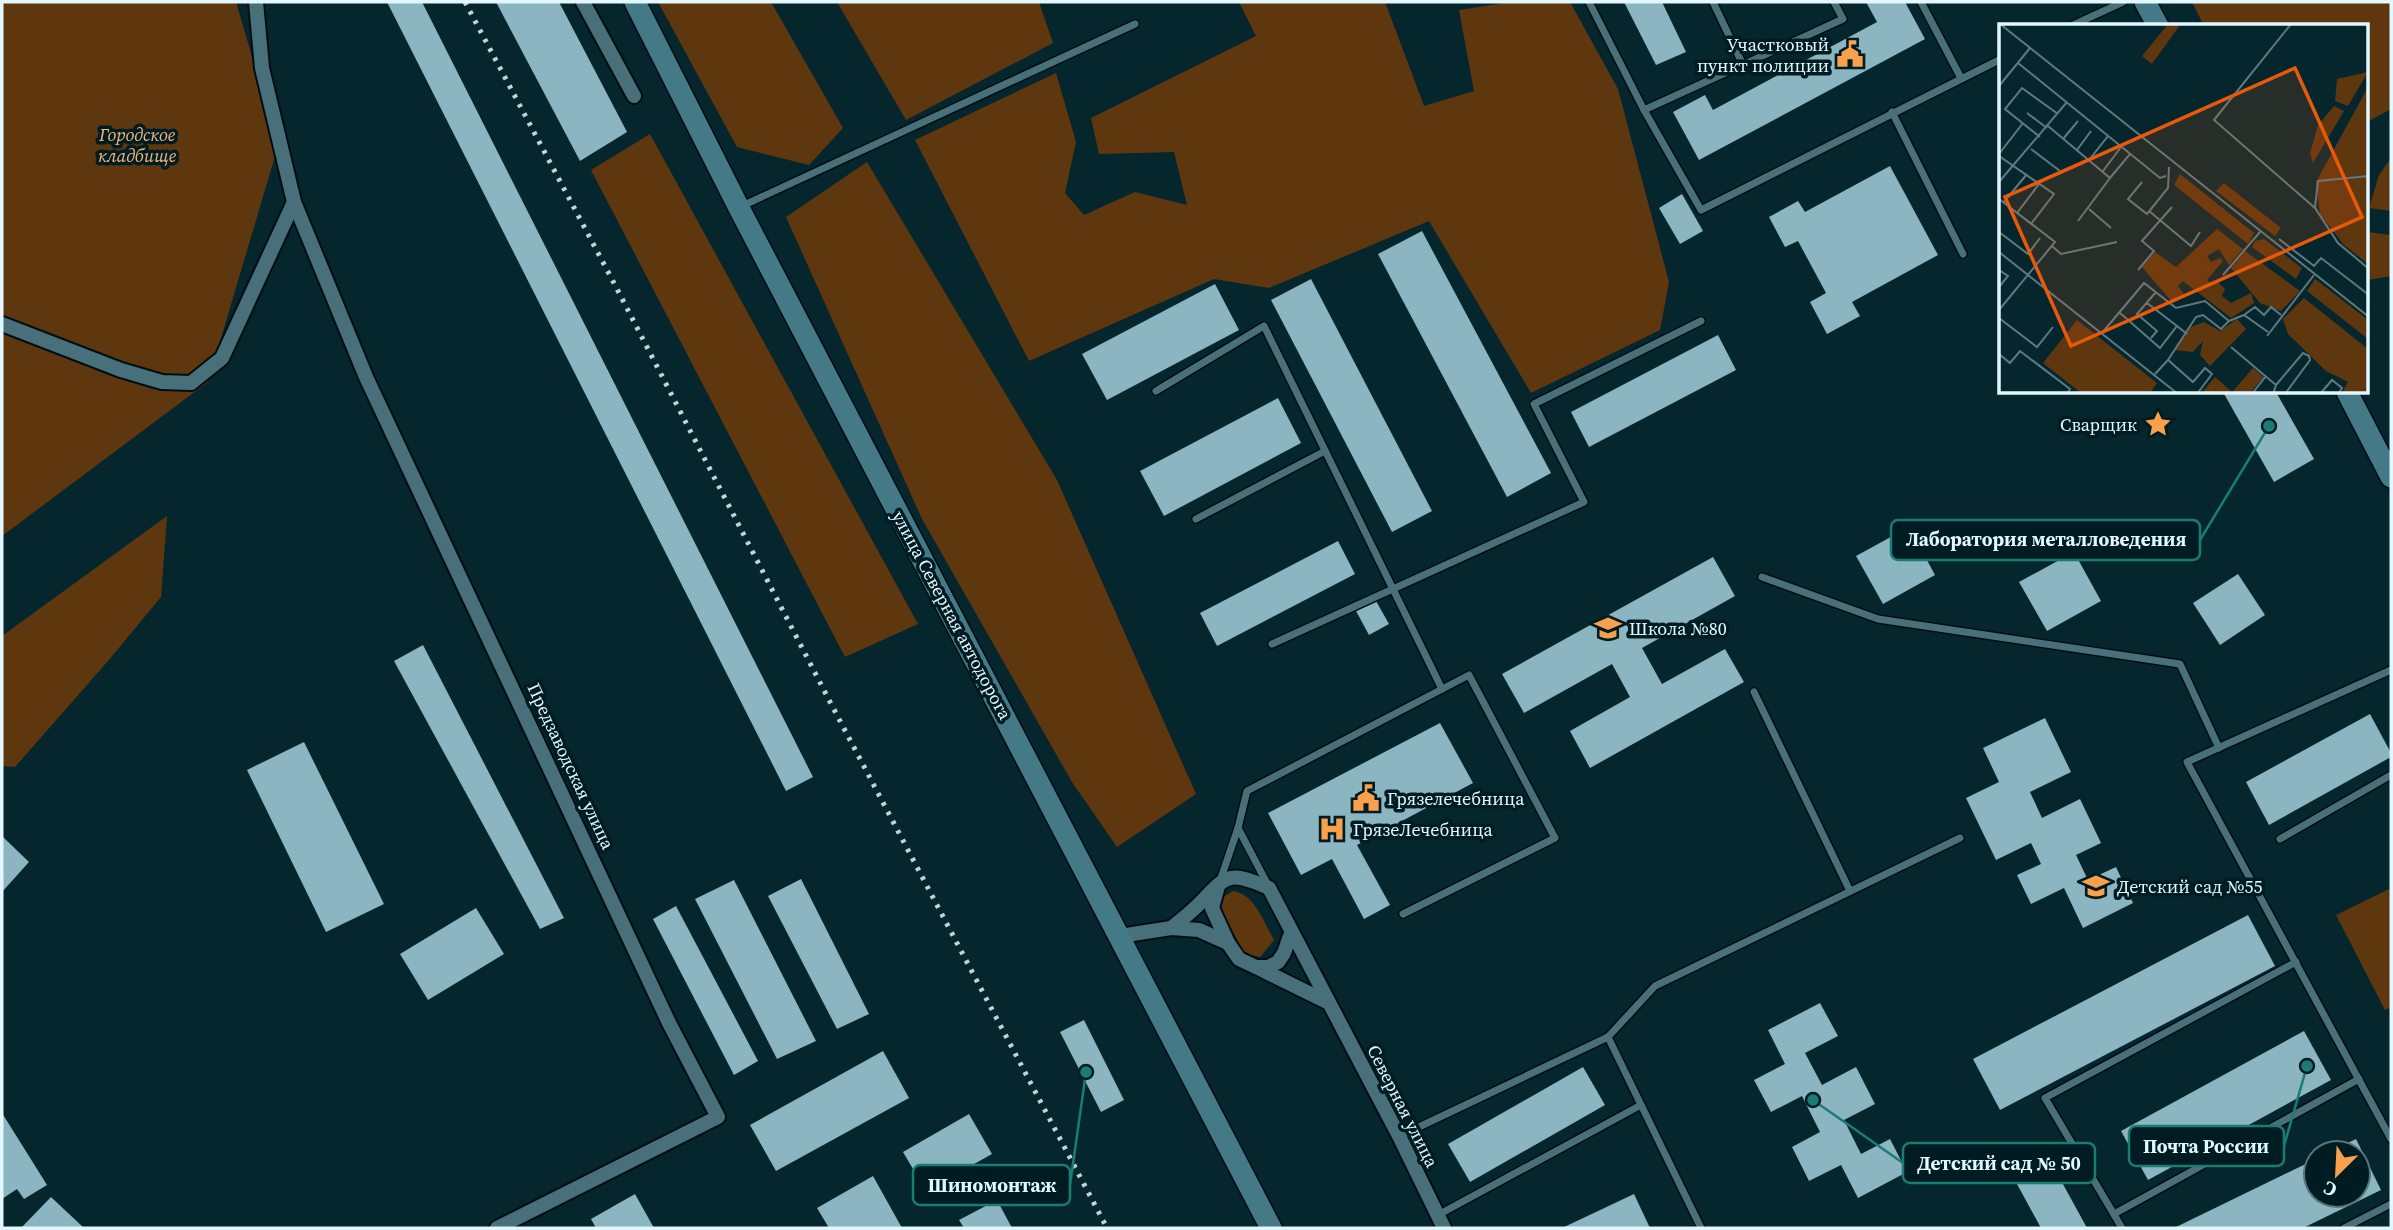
<svg xmlns="http://www.w3.org/2000/svg" width="2393" height="1230" font-family="'Source Serif 4',serif">
	<rect width="100%" height="100%" fill="#05262d"/>
	<g fill="#5f370f">
		<polygon points="2,2 236,2 278,146 208,382 2,536"/>
		<polygon points="658,2 771,2 843,128 809,165 737,147"/>
		<polygon points="837,2 1039,2 1053,43 906,120"/>
		<polygon points="1239,2 1385,2 1424,106 1474,91 1459,10 1511,2 1570,2 1618,89 1669,282 1660,330 1531,393 1429,221 1269,288 1214,279 1029,361 915,140 1056,73 1076,142 1065,193 1084,215 1135,192 1187,205 1174,152 1099,154 1091,118 1256,36"/>
		<polygon points="2192,2 2391,2 2391,109 2367,122 2367,26 2204,26"/>
		<polygon points="650,134 918,624 845,657 591,170"/>
		<polygon points="2391,158 2391,211 2369,208 2379,175"/>
		<polygon points="867,162 1057,480 1196,794 1117,847 1072,782 922,519 786,217"/>
		<polygon points="2367,232 2391,235 2391,276 2367,280"/>
		<polygon points="167,516 161,597 108,661 15,767 2,766 2,636"/>
		<polygon points="2389,889 2391,894 2391,1007 2385,1010 2336,915"/>
		<path d="M1233 891C1255 894 1264 923 1274 940L1260 957 1245 954 1221 910 1223 897Z"/>
	</g>
	<g fill="#8ab5c1">
		<polygon points="387,2 422,2 813,777 786,791"/>
		<polygon points="496,2 559,2 627,132 580,161"/>
		<polygon points="1624,2 1662,2 1686,52 1656,65"/>
		<polygon points="1866,2 1905,2 1925,39 1699,160 1673,112 1705,95 1713,110 1877,22"/>
		<polygon points="1890,166 1938,255 1852,302 1860,316 1827,334 1810,302 1826,293 1798,241 1785,247 1769,217 1798,201 1805,212"/>
		<polygon points="1682,194 1703,231 1680,244 1659,208"/>
		<polygon points="1422,231 1551,473 1507,497 1378,254"/>
		<polygon points="1311,279 1432,511 1392,532 1271,300"/>
		<polygon points="1215,284 1239,330 1107,400 1082,354"/>
		<polygon points="1718,335 1736,370 1589,447 1571,412"/>
		<polygon points="2223,392 2276,392 2314,459 2274,482"/>
		<polygon points="1278,398 1301,443 1164,516 1140,471"/>
		<polygon points="1909,527 1935,575 1883,604 1856,556"/>
		<polygon points="1338,541 1355,574 1217,646 1200,613"/>
		<polygon points="2074,552 2101,601 2047,631 2019,582"/>
		<polygon points="1713,557 1735,596 1642,648 1662,684 1725,649 1744,682 1590,768 1570,731 1630,697 1612,664 1524,713 1502,674"/>
		<polygon points="2238,574 2265,615 2220,645 2193,603"/>
		<polygon points="1376,601 1389,624 1369,635 1356,611"/>
		<polygon points="423,645 564,918 540,929 394,661"/>
		<polygon points="2370,714 2391,753 2391,757 2269,825 2246,782"/>
		<polygon points="2045,718 2071,772 2030,792 2042,818 2080,799 2101,843 2076,855 2088,880 2116,867 2133,903 2083,928 2064,888 2031,904 2017,875 2041,864 2031,843 1996,860 1966,798 1999,782 1983,748"/>
		<polygon points="1440,723 1473,783 1357,845 1390,905 1364,919 1332,859 1301,875 1268,813"/>
		<polygon points="304,742 384,904 326,932 247,770"/>
		<polygon points="2,836 29,862 2,892"/>
		<polygon points="801,879 869,1014 837,1029 768,896"/>
		<polygon points="734,880 816,1041 777,1059 695,899"/>
		<polygon points="676,906 758,1061 734,1075 653,919"/>
		<polygon points="476,908 504,954 428,1000 400,954"/>
		<polygon points="2248,915 2275,966 2000,1110 1973,1059"/>
		<polygon points="1820,1003 1838,1036 1805,1053 1822,1085 1856,1067 1875,1104 1844,1120 1861,1154 1890,1139 1907,1172 1858,1198 1841,1165 1809,1181 1792,1147 1820,1132 1802,1096 1771,1112 1754,1080 1785,1064 1768,1030"/>
		<polygon points="1084,1020 1124,1100 1101,1112 1060,1032"/>
		<polygon points="2304,1031 2331,1080 2148,1180 2121,1131"/>
		<polygon points="883,1051 909,1098 776,1171 750,1125"/>
		<polygon points="1583,1067 1605,1105 1470,1182 1448,1144"/>
		<polygon points="2,1113 47,1185 24,1199 17,1189 2,1199"/>
		<polygon points="969,1114 992,1154 926,1191 903,1152"/>
		<polygon points="2356,1139 2381,1190 2303,1228 2174,1228 2316,1159 2316,1195 2358,1195 2358,1153 2327,1153"/>
		<polygon points="2041,1144 2087,1228 2041,1228 2006,1164"/>
		<polygon points="873,1176 902,1228 829,1228 817,1208"/>
		<polygon points="635,1194 654,1228 596,1228 591,1219"/>
		<polygon points="1634,1194 1650,1228 1562,1228"/>
		<polygon points="51,1197 84,1228 21,1228"/>
		<polygon points="997,1200 1012,1228 964,1228 959,1220"/>
	</g>
	<g fill="none" stroke-linecap="round" stroke-linejoin="round">
		<defs>
			<g id="service">
				<polyline points="1589,2 1644,110 1701,210 2001,59"/>
				<polyline points="1713,2 1743,65"/>
				<polyline points="1921,2 1961,78"/>
				<polyline points="2071,26 2123,2"/>
				<polyline points="1644,110 1843,19 1834,2"/>
				<polyline points="1892,112 1963,254"/>
				<polyline points="742,206 1135,24"/>
				<polyline points="1156,391 1264,326 1442,689"/>
				<polyline points="1196,519 1325,451"/>
				<polyline points="1762,577 1878,619 2180,664 2219,748"/>
				<polyline points="1272,644 1584,502 1534,404 1701,321"/>
				<polyline points="2391,670 2187,762 2391,1139"/>
				<polyline points="1754,692 1850,891"/>
				<polyline points="1238,828 1269,887"/>
				<polyline points="2280,839 2391,775"/>
				<polyline points="1220,881 1238,828 1247,791 1469,675 1555,838 1403,914"/>
				<polyline points="1608,1037 1655,986 1960,838"/>
				<polyline points="1400,1136 1608,1037 1701,1228"/>
				<polyline points="2114,1214 2359,1079"/>
				<polyline points="1438,1215 1641,1105"/>
				<polyline points="2122,1228 2045,1098 2296,962"/>
				<polyline points="2344,1228 2391,1204"/>
			</g>
			<g id="minor">
				<polyline points="256,2 262,68 294,202 366,377 669,1023 718,1117 497,1228"/>
				<polyline points="583,2 634,96"/>
				<polyline points="2,324 121,370 162,382 191,383 222,358 294,202"/>
				<polyline points="1218,886 1212,908 1228,943 1239,959 1256,967 1268,967 1278,962 1284,953 1291,933"/>
				<path d="M1171 928C1180 921 1189 914 1197 906 1227 876 1226 869 1269 888L1399 1136 1444 1228"/>
				<polyline points="1120,936 1171,928 1199,930 1228,943"/>
				<polyline points="1256,967 1327,1002"/>
			</g>
			<g id="secondary">
				<polyline points="635,2 739,208 1271,1228"/>
				<polyline points="2145,2 2158,26"/>
				<polyline points="2347,392 2391,477"/>
			</g>
		</defs>
		<use href="#service" stroke="#000e13" stroke-width="10"/>
		<use href="#minor" stroke="#000e13" stroke-width="18"/>
		<use href="#secondary" stroke="#000e13" stroke-width="24"/>
		<use href="#service" stroke="#47707b" stroke-width="7"/>
		<use href="#minor" stroke="#47707b" stroke-width="14"/>
		<use href="#secondary" stroke="#447a88" stroke-width="21"/>
		<polyline stroke="#bdd5db" stroke-width="5" stroke-dasharray="3.5 7" stroke-linecap="butt" points="465,2 615,285 829,700 1107,1228"/>
	</g>
	<defs>
		<symbol id="civic-bare" viewBox="-9 -9 18 18"><path d="M-.6-6.5H3V-4.5H.6V-3L4-1V1h2V6H-6V1h2V-1L-.6-3ZM-1.2 2.5V6h2.4V2.5Z" fill="#f9a04d" stroke="#001c23" stroke-width="2.5" paint-order="stroke"/></symbol>
		<symbol id="sight-bare" viewBox="-9 -9 18 18"><path d="M0-6L1.8-2.2L6-1.7L2.9 1.2L3.7 5.4L0 3.3L-3.7 5.4L-2.9 1.2L-6-1.7L-1.8-2.2Z" fill="#f9a04d" stroke="#001c23" stroke-width="2.5" paint-order="stroke"/></symbol>
		<symbol id="school-bare" viewBox="-9 -9 18 18"><path d="M0-5L7-2L0 1L-7-2ZM-4 1L0 2.5L4 1V4Q0 6-4 4Z" fill="#f9a04d" stroke="#001c23" stroke-width="2.5" paint-order="stroke"/></symbol>
		<symbol id="hospital-bare" viewBox="-9 -9 18 18"><path d="M-5-5h3v3.5h4V-5h3V5h-3V1.5h-4V5h-3Z" fill="#f9a04d" stroke="#001c23" stroke-width="2.5" paint-order="stroke"/></symbol>
	</defs>
	<g fill-rule="evenodd">
		<use href="#civic-bare" x="1831" y="35" width="38" height="38"/>
		<use href="#sight-bare" x="2139" y="405" width="38" height="38"/>
		<use href="#school-bare" x="1589" y="609" width="38" height="38"/>
		<use href="#civic-bare" x="1347" y="779" width="38" height="38"/>
		<use href="#hospital-bare" x="1313" y="810" width="38" height="38"/>
		<use href="#school-bare" x="2077" y="867" width="38" height="38"/>
	</g>
	<g text-anchor="middle" dominant-baseline="central" stroke-width="7" stroke-linejoin="round" paint-order="stroke">
		<g font-size="18" fill="#e2f8fe" stroke="#001c23" text-anchor="start">
			<text x="1829" y="44" text-anchor="end">Участковый<tspan x="1829" dy="21">пункт полиции</tspan></text>
			<text x="2137" y="424" text-anchor="end">Сварщик</text>
			<text x="1629" y="628">Школа №80</text>
			<text x="1387" y="798">Грязелечебница</text>
			<text x="1353" y="829">ГрязеЛечебница</text>
			<text x="2117" y="886">Детский сад №55</text>
		</g>
		<g font-size="18" font-style="italic" fill="#fab478" stroke="#001c23">
			<text x="137" y="134">Городское<tspan x="137" dy="21">кладбище</tspan></text>
		</g>
		<g font-size="18" fill="#e2f8fe" stroke="#001c23">
			<text transform="translate(952 615) rotate(62)">улица Северная автодорога</text>
			<text transform="translate(571 766) rotate(65)">Предзаводская улица</text>
			<text transform="translate(1403 1106) rotate(63)">Северная улица</text>
		</g>
	</g>
	<g transform="translate(1999 24)">
		<rect width="369" height="369" fill="#05262d"/>
		<path d="M169 0 181 1 153 40 143 32ZM369 48 349 82 336 77 338 55ZM369 63V240L345 221 321 190 317 158ZM335 82 345 87 314 139 311 129 319 101ZM181 150 255 209 249 220 175 161ZM225 159 282 204 276 212 217 167ZM218 205 244 225 230 241 220 225 208 232 212 238 221 234 224 237 208 256 214 261 219 258 226 265 223 272 232 279 252 269 255 279 232 294 184 257 179 262 185 270 173 278 143 243 156 228 177 243ZM265 215 303 244 297 255 253 223 256 217ZM246 227 301 267 282 287 261 279 232 244ZM316 255 369 296V315L308 267ZM305 274 369 325 368 369H343L349 358 327 347 289 310 284 295ZM238 295 247 305 211 342 201 331 204 317 194 328 175 326 192 303 205 298 221 307ZM78 296 158 359 151 369H82L44 339ZM254 344 265 353 251 369 202 370 216 353 233 368Z" fill="#5f370f"/>
		<path fill="none" stroke="#5d7a81" stroke-width="2" d="M1 0 370 293M292 0 215 96 316 184 339 219 370 245M19 39 161 154 167 152M0 62 31 24M28 89 48 104M49 102 111 154 131 130M41 113 6 85 23 64 59 90M64 115 79 97M32 125 61 147M78 126 92 107M0 130 24 99M0 132 55 170 32 200M90 136 109 112M104 147 122 123M0 158 68 78M143 158 129 175 148 190 169 164 170 143M0 175 56 218 0 286M5 178 28 150M316 184 319 157 370 152M90 185 112 204M150 187 192 222 201 208M18 189 40 160M79 197 111 154M0 208 29 230 41 214M280 215 315 242 322 234 370 271M53 222 62 230 118 218M0 228 179 370M0 246 9 252 0 263M139 246 155 227 143 217 173 183M224 251 261 208M148 279 178 302M121 289 161 324 178 302 188 310M245 291 256 283 265 291 272 283 282 291M0 294 38 323 54 303M230 297 245 291 269 308M103 309 145 259 177 284 206 277 230 297 222 305 204 291 197 293 169 336M268 312 315 251M152 314 158 307 138 290 157 268M232 323 277 361 274 370M0 330 11 339 21 327 71 365 68 370M156 350 169 336 194 358 206 344 213 350 198 370M277 361 304 329 310 332 311 336 286 370M253 370 267 352M321 370 333 356 343 364 339 370"/>
		<path fill="#e8590c" fill-opacity="0.15" stroke="#e8590c" stroke-width="3.5" d="M296 44 363 193 72 322 6 173Z"/>
		<rect width="369" height="369" fill="none" stroke="#e2f8fe" stroke-width="3.5"/>
	</g>
	<path fill="none" stroke="#1a7c75" stroke-width="2.5" d="M2269 426L2200 540M2307 1066L2284 1146M1813 1100L1903 1163M1086 1072L1070 1185"/>
	<g fill="#1a7c75" stroke="#001c23" stroke-width="2.5">
		<circle cx="2269" cy="426" r="7"/>
		<circle cx="2307" cy="1066" r="7"/>
		<circle cx="1813" cy="1100" r="7"/>
		<circle cx="1086" cy="1072" r="7"/>
	</g>
	<g fill="#001c23" stroke="#1a7c75" stroke-width="2.5">
		<rect x="1891" y="520" width="309" height="40" rx="7"/>
		<rect x="2129" y="1126" width="155" height="40" rx="7"/>
		<rect x="1903" y="1143" width="192" height="40" rx="7"/>
		<rect x="913" y="1165" width="157" height="40" rx="7"/>
	</g>
	<g font-size="19" text-anchor="middle" font-weight="bold" fill="#e2f8fe">
		<text x="2046" y="546">Лаборатория металловедения</text>
		<text x="2206" y="1153">Почта России</text>
		<text x="1999" y="1170">Детский сад № 50</text>
		<text x="992" y="1192">Шиномонтаж</text>
	</g>
	<rect width="2393" height="1230" fill="none" stroke="#e2f8fe" stroke-width="7"/>
	<g transform="translate(2337 1174) rotate(204)"><circle r="33" fill="#001c23" stroke="#5a747b" stroke-width="2"/>
	<path d="M0-5L12 26L0 18L-12 26Z" fill="#f9a04d"/>
	<text y="-10" font-size="19" font-weight="bold" text-anchor="middle" fill="#e2f8fe">С</text>
	</g>
</svg>
